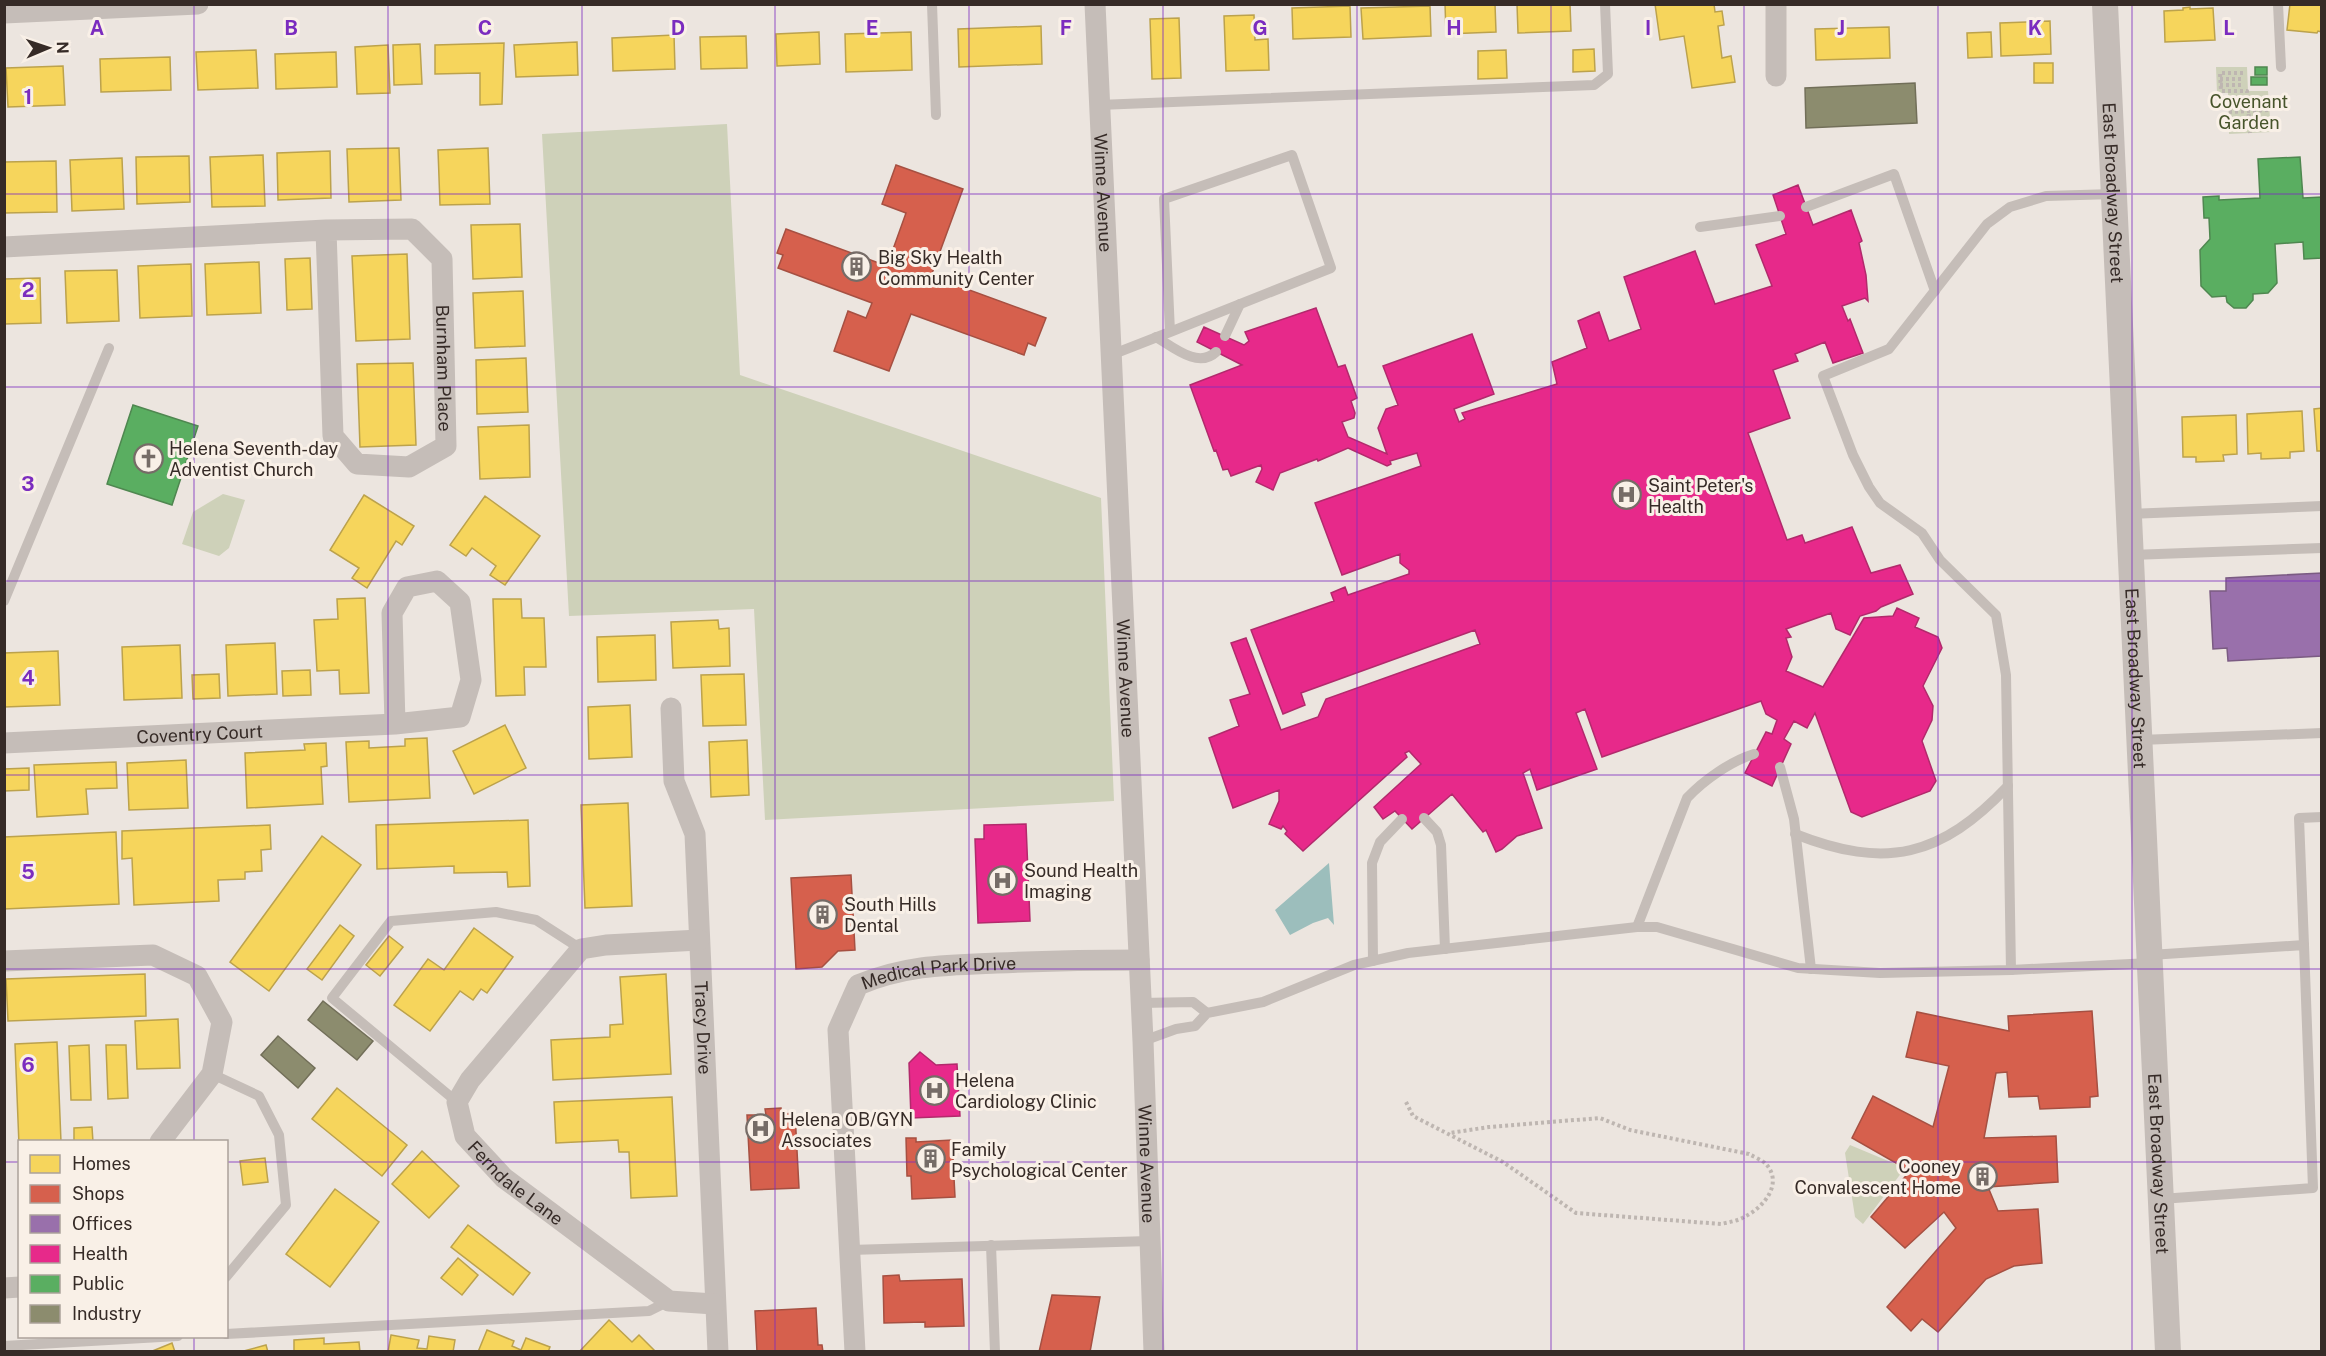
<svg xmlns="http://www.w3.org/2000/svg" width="2326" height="1356" font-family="'Public Sans',sans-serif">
	<rect width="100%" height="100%" fill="#ece5df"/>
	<g fill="#ced1b9">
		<polygon points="2216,67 2247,67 2248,91 2268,91 2271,132 2229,134 2228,93 2217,93"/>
		<polygon points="727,124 740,375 1101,498 1114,801 765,820 754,609 569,616 542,134"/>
		<polygon points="223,494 245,500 229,548 219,556 182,544 193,512"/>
		<polygon points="1850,1145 1905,1168 1863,1224 1855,1217 1845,1153"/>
	</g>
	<polygon fill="#9cbebc" points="1329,863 1334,925 1328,918 1313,923 1290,935 1275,910"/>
	<g fill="#f6d55c" stroke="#bca24c" stroke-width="1.5">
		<polygon points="1445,4 1495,4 1496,32 1446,34"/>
		<polygon points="1517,4 1570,4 1571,31 1518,33"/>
		<polygon points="1655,4 1714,4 1715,12 1722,11 1724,25 1718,26 1722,58 1731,56 1735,82 1692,88 1684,36 1660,40"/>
		<polygon points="2290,4 2322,4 2322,32 2318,31 2317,33 2287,30"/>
		<polygon points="1350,6 1351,37 1293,39 1292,8"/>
		<polygon points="1430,6 1431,36 1363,39 1361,8"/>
		<polygon points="2190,7 2190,9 2213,8 2215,40 2165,42 2164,11 2183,10 2183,8"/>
		<polygon points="1254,15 1255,40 1268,39 1269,70 1226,71 1224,16"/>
		<polygon points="1179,18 1181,78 1152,79 1150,19"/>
		<polygon points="2050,21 2051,54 2001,56 2000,23"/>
		<polygon points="1041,26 1042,64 959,67 958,29"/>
		<polygon points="1889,27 1890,58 1816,60 1815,29"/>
		<polygon points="819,32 820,64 777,66 776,34"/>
		<polygon points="911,32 912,70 846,72 845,34"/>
		<polygon points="1991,32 1992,57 1968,58 1967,33"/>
		<polygon points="674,35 675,69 613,71 612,38"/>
		<polygon points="746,36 747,68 701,69 700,37"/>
		<polygon points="577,42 578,75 516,77 514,45"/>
		<polygon points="504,43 502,104 480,105 480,73 435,74 435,45"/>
		<polygon points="420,44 422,84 394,85 393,45"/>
		<polygon points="388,45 390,93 357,94 355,47"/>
		<polygon points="1594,49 1595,71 1573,72 1573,50"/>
		<polygon points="256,50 258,88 198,90 196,52"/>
		<polygon points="1506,50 1507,78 1478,79 1478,51"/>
		<polygon points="336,52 337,87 276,89 275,54"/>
		<polygon points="170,57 171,90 101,92 100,59"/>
		<rect x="2034" y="63" width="19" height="20"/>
		<polygon points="63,66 65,105 8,107 6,68"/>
		<polygon points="399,148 401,200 349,202 347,149"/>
		<polygon points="488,148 490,204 440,205 438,150"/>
		<polygon points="330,151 331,198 278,200 277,153"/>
		<polygon points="263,155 265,206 212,207 210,157"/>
		<polygon points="189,156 190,202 137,204 136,157"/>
		<polygon points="122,158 124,209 72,211 70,160"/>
		<polygon points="56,161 57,212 4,213 4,162"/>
		<polygon points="520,224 522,277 473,279 471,225"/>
		<polygon points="407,254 410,339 356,341 352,256"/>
		<polygon points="310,258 312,309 287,310 285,259"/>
		<polygon points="259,262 261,313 207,315 205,264"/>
		<polygon points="191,264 192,316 140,318 138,266"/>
		<polygon points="117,270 119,321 67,323 65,271"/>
		<polygon points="40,278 41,323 4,324 4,279"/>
		<polygon points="523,291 525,346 475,348 473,293"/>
		<polygon points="526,358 528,412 477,414 476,360"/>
		<polygon points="413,363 416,445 360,447 357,364"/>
		<polygon points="2322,408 2322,451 2317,451 2314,409"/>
		<polygon points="2302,411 2304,451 2290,452 2290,458 2261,459 2261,453 2248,454 2247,414"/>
		<polygon points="2236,415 2237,454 2223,455 2224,461 2196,462 2196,457 2183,457 2182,417"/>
		<polygon points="529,425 530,477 480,479 478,427"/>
		<polygon points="364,495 414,526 402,545 396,541 367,588 352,578 359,568 330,550"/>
		<polygon points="485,496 540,536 505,585 490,575 496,566 472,548 466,556 450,545"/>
		<polygon points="365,598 369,693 340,694 339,670 317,671 314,620 338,619 337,599"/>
		<polygon points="493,599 521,599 522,618 544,618 546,667 524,667 525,695 496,696"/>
		<polygon points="718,620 719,629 729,628 730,666 673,668 671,622"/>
		<polygon points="655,635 656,680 598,682 597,637"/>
		<polygon points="275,643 277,694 228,696 226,645"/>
		<polygon points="180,645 182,698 124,700 122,647"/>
		<polygon points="58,651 60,705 4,707 4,653"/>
		<polygon points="310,670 311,695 283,696 282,671"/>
		<polygon points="219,674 220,698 193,699 192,675"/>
		<polygon points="744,674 746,725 703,726 701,675"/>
		<polygon points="630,705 632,757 589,759 588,707"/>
		<polygon points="505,725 526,768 474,794 453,751"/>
		<polygon points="427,738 430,798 349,802 346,742 369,741 369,748 405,746 405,739"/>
		<polygon points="747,740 749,795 711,797 709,742"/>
		<polygon points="326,743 327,766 321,767 323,804 247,808 245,753 305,750 304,744"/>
		<polygon points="186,760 188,808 129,810 127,763"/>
		<polygon points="116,762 117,788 86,789 88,814 37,817 34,765"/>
		<polygon points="29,768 29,790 4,791 4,769"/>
		<polygon points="628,803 632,906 585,908 581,805"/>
		<polygon points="528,820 530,886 508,887 507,872 454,873 454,866 377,869 376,825"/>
		<polygon points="270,825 271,849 261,850 262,871 245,872 245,879 218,880 219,901 134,905 132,858 122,859 122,831"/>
		<polygon points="116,832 119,904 4,909 4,837"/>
		<polygon points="322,836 361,865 269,991 230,962"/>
		<polygon points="340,925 354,936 322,980 307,969"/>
		<polygon points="474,928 513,957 487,993 481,989 473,1000 460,991 430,1031 394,1005 428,959 444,970"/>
		<polygon points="389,936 403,947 380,976 366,965"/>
		<polygon points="145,974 146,1016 8,1021 6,979"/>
		<polygon points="666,974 671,1074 553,1080 551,1040 610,1037 610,1025 623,1024 620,977"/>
		<polygon points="178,1019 180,1068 137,1069 135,1021"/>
		<polygon points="57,1042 61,1142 20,1142 20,1171 15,1044"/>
		<polygon points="89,1045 91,1100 71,1100 69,1046"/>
		<polygon points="106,1045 126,1045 128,1098 108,1099"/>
		<polygon points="337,1088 407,1145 382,1176 312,1119"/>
		<polygon points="672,1097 677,1196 631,1198 629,1152 619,1152 618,1140 556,1143 554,1102"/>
		<polygon points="92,1127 93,1142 74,1142 74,1128"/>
		<polygon points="422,1151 459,1186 429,1218 392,1184"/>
		<polygon points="265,1158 268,1182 243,1185 240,1161"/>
		<polygon points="335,1189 379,1222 330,1287 286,1254"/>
		<polygon points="468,1225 530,1273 513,1295 451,1247"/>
		<polygon points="458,1258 478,1275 462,1295 441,1278"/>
		<polygon points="609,1320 632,1342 639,1335 656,1352 579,1352"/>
		<polygon points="487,1330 514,1341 512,1346 521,1350 526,1338 550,1347 548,1352 478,1352"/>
		<polygon points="391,1335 419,1340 417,1348 427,1349 429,1336 455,1340 453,1352 388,1352"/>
		<polygon points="324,1338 324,1344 359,1342 360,1352 294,1352 294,1340"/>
		<polygon points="172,1343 175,1352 150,1352"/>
		<polygon points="266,1345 268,1352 240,1352"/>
	</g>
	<g fill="#d6604d" stroke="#a65042" stroke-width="1.5">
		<polygon points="896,165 963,189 931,276 1046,318 1035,346 1028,343 1024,355 911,314 889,371 834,351 848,311 866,318 872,303 778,268 783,255 777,253 786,229 887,266 906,213 882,204"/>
		<polygon points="851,875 855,950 838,951 822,967 796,969 791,878"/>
		<polygon points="2092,1011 2098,1096 2090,1097 2090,1107 2040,1109 2038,1096 2009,1097 2007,1072 1996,1073 1984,1138 2056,1136 2058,1182 1988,1187 1998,1211 2038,1209 2042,1263 2014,1266 1986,1279 1938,1332 1922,1319 1911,1331 1887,1307 1956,1228 1944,1212 1905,1248 1871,1217 1910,1171 1852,1138 1873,1096 1933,1127 1949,1066 1906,1057 1917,1012 2009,1031 2008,1016"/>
		<polygon points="781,1108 781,1114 795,1113 799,1188 751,1190 747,1115 766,1115 765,1109"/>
		<polygon points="906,1138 916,1138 916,1142 952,1140 955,1197 912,1199 911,1176 907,1176"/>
		<polygon points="899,1275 900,1281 962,1279 964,1326 925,1327 925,1322 884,1323 883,1276"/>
		<polygon points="1052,1295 1100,1297 1090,1352 1039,1352"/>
		<polygon points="816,1308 818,1345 822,1345 823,1352 757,1352 755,1311"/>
	</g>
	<polygon fill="#9970ab" stroke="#7b5b83" stroke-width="1.5" points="2322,573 2322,656 2228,661 2227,648 2213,649 2210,591 2226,591 2226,578"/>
	<g fill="#e7298a" stroke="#b22a6c" stroke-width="1.5">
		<polygon points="1798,185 1813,225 1851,210 1862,241 1859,243 1866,275 1868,301 1865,298 1842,306 1848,321 1850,319 1863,353 1833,363 1825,342 1795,354 1798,361 1773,370 1790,418 1748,433 1787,540 1802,535 1805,543 1852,527 1871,573 1900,565 1913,594 1881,607 1876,611 1860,616 1850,635 1836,629 1831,613 1786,629 1791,637 1786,638 1792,657 1786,671 1823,687 1864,618 1893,616 1897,608 1919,618 1915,627 1938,637 1942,648 1923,686 1933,706 1932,720 1922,741 1936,781 1930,791 1862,817 1851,812 1815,713 1807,728 1794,721 1784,739 1791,744 1772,786 1745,773 1766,732 1772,734 1777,720 1766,714 1761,701 1602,757 1585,709 1576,713 1597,769 1537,790 1530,769 1523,773 1542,828 1517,836 1502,849 1496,852 1486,830 1483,832 1452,794 1412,829 1395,811 1383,819 1374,807 1421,764 1409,751 1405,753 1407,757 1303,851 1285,834 1287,831 1283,826 1281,829 1269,824 1279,801 1279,790 1233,808 1209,738 1239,726 1230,700 1250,694 1231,643 1246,638 1281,730 1318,717 1326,699 1480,644 1475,630 1301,693 1305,705 1283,714 1251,630 1334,601 1331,593 1345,587 1348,595 1409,574 1409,570 1400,563 1400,554 1342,575 1315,503 1421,466 1417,453 1390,461 1391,464 1387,466 1348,448 1318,461 1317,459 1280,473 1273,490 1256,482 1262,469 1261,465 1231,476 1228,469 1223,470 1216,450 1214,451 1190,385 1242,365 1197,342 1204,327 1244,345 1249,341 1245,332 1316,308 1338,367 1345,365 1357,398 1351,401 1355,413 1354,418 1342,422 1348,437 1387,454 1378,428 1386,409 1398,405 1383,366 1472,334 1494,394 1454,409 1459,422 1465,419 1462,413 1557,384 1552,362 1587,348 1578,321 1599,312 1609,341 1641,329 1624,277 1695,251 1715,304 1772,286 1756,245 1786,234 1773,195"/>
		<polygon points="1026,824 1030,921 978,923 975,839 984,839 984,825"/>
		<polygon points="920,1052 936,1065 957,1064 960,1116 911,1118 909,1063"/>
	</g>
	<g fill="#5aae61" stroke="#4f8750" stroke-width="1.5">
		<rect x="2255" y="67" width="12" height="8"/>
		<rect x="2251" y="77" width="16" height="8"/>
		<polygon points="2300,157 2303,198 2322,197 2322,258 2304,259 2303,242 2275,244 2277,283 2268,293 2253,294 2253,300 2246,308 2234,308 2227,302 2226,296 2212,297 2201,286 2200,250 2210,239 2209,218 2204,218 2203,197 2219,196 2219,200 2260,198 2258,159"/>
		<polygon points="133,405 198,426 172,505 107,484"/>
	</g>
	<g fill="#8c8c6e" stroke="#726f59" stroke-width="1.5">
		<polygon points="1915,83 1917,123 1806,128 1805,88"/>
		<polygon points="323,1001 373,1041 357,1060 308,1020"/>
		<polygon points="278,1036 315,1068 298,1088 261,1055"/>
	</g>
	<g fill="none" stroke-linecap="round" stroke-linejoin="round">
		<g stroke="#beb6b1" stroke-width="4" stroke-dasharray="3 3" stroke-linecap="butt">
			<polyline points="2243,73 2220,73 2221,91 2247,91 2250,133"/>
			<polyline points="2220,79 2244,79"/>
			<polyline points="2220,85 2244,85"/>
			<polyline points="2229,112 2269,110"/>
			<path d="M1406 1102 1413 1116 1503 1162 1576 1213 1721 1224C1729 1222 1738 1221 1744 1217 1763 1208 1784 1184 1766 1164 1762 1160 1754 1157 1749 1154L1630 1130 1600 1118 1489 1127 1450 1133"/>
		</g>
		<g stroke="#c5bdb8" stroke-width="10">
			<polyline points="932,4 936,115"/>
			<polyline points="2278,4 2281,67"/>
			<polyline points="1099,105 1594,85 1608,74 1605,4"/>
			<polyline points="1806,207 1894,174 1935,291"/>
			<polyline points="1700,227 1780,216"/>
			<polyline points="1225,336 1240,304"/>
			<path d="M1156 337C1173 347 1198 369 1216 352"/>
			<polyline points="1111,355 1170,332 1331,268 1292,155 1164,199 1170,332"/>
			<polyline points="2129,514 2322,506"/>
			<polyline points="2131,555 2322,548"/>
			<polyline points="4,601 109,348"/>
			<polyline points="2140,740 2322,733"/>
			<polyline points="1780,767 1794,819 1811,969"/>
			<polyline points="1424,818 1437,832 1441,845 1445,949"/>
			<path d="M1795 834C1886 870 1941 857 2008 786"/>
			<path d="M1637 927 1687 798C1704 780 1731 761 1754 754"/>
			<polyline points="2304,945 2299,818 2322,817"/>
			<polyline points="2150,955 2304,945 2313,1188 2161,1199"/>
			<polyline points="1373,961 1372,863 1380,842 1402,819"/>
			<polyline points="2011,970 2150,963"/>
			<polyline points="1141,1003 1193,1002 1207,1013"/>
			<polyline points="1143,1041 1176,1029 1195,1026 1207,1013 1263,1002 1354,965 1408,953 1637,927 1657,927 1798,968 1880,973 2011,970 2006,675 1996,615 1940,560 1922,533 1880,503 1869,487 1853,455 1823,376 1889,349 1987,224 2010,207 2046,196 2114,194"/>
			<polyline points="212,1074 259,1096 279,1135 286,1205 226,1277"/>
			<polyline points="457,1102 332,998 391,921 496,912 536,920 581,949"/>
			<polyline points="991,1245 995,1352"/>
			<polyline points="850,1250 1149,1241"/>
			<polyline points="226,1334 649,1311 669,1301"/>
			<polyline points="4,1346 178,1336"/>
		</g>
		<g stroke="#c5bdb8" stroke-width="21">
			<path id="s1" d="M1095 4 1143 1041 1154 1352"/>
			<polyline points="1776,4 1776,76"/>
			<polyline points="4,13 198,4"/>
			<path id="s2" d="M4 247 326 230 412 229 442 259 446 446 409 467 357 464 333 436 326 230"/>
			<path id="s3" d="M671 708 674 781 695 834 718 1352"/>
			<path id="s4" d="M4 743 395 724 460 717 471 680 460 602 437 581 407 587 392 613 395 724"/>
			<path id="s5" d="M699 940 606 945 581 949 470 1080 457 1102 465 1136 504 1178 669 1301 714 1304"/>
			<polyline points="4,961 153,955 197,976 222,1022 212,1074 160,1142"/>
			<polyline points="4,1288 20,1287"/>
			<path id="s6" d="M855 1352 838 1030 858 985C906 965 947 965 997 963 1045 961 1092 960 1139 960"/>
		</g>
		<path stroke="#c5bdb8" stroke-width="26" id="s7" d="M2105 4 2168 1352"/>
	</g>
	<path fill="none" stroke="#7b2cbf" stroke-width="1.5" stroke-opacity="0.55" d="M194 4V1142M388 4V1352M582 4V1352M775 4V1352M969 4V1352M1163 4V1352M1357 4V1352M1551 4V1352M1744 4V1352M1938 4V1352M2132 4V1352M4 194H2322M4 387H2322M4 581H2322M4 775H2322M4 969H2322M4 1162H20M226 1162H2322M194 1336V1352"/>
	<defs>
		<symbol id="building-ring" viewBox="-11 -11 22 22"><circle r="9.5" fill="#f9f0e7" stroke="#766c67" stroke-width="1.5"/><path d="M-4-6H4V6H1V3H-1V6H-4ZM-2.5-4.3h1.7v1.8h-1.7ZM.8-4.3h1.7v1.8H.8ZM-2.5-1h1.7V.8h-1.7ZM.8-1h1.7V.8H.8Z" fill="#766c67"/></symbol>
		<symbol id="church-ring" viewBox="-11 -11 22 22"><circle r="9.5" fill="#f9f0e7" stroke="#766c67" stroke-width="1.5"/><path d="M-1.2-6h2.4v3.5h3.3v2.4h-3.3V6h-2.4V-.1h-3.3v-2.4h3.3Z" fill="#766c67"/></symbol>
		<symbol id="hospital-ring" viewBox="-11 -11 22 22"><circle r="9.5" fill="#f9f0e7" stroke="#766c67" stroke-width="1.5"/><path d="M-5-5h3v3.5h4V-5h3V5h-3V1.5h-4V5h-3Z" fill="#766c67"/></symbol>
	</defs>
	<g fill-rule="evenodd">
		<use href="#building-ring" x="840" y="250" width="33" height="33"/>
		<use href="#church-ring" x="132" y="442" width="33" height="33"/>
		<use href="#hospital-ring" x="1610" y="478" width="33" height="33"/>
		<use href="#hospital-ring" x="986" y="864" width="33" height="33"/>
		<use href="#building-ring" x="806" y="898" width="33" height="33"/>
		<use href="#hospital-ring" x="918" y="1074" width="33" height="33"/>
		<use href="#hospital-ring" x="744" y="1112" width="33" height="33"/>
		<use href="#building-ring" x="914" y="1142" width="33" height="33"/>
		<use href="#building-ring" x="1966" y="1160" width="33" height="33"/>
	</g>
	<g text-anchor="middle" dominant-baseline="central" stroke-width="6" stroke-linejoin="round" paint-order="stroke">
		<g font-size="18" fill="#47542b" stroke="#f9f0e7">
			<text x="2249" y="101">Covenant<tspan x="2249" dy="21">Garden</tspan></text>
		</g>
		<g font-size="18" fill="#362b27" stroke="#f9f0e7">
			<text stroke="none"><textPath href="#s1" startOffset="189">Winne Avenue</textPath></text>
			<text stroke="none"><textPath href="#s7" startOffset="189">East Broadway Street</textPath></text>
			<text stroke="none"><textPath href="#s2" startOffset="560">Burnham Place</textPath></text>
			<text stroke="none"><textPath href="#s1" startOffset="675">Winne Avenue</textPath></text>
			<text stroke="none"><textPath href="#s7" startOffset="675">East Broadway Street</textPath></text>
			<text stroke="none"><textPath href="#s4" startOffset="196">Coventry Court</textPath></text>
			<text stroke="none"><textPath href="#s6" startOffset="454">Medical Park Drive</textPath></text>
			<text stroke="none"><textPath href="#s3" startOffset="324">Tracy Drive</textPath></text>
			<text stroke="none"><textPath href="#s1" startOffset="1161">Winne Avenue</textPath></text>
			<text stroke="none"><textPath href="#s7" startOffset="1161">East Broadway Street</textPath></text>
			<text stroke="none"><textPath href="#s5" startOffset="420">Ferndale Lane</textPath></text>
		</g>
		<g font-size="18" fill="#362b27" stroke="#f9f0e7" text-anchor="start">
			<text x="878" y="257">Big Sky Health<tspan x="878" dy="21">Community Center</tspan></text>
			<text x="169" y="448">Helena Seventh-day<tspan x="169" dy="21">Adventist Church</tspan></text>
			<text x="1648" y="485">Saint Peter's<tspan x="1648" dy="21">Health</tspan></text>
			<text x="1024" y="870">Sound Health<tspan x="1024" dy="21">Imaging</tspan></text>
			<text x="844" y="904">South Hills<tspan x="844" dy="21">Dental</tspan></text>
			<text x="955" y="1080">Helena<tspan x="955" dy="21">Cardiology Clinic</tspan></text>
			<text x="781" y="1119">Helena OB/GYN<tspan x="781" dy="21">Associates</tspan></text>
			<text x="951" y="1149">Family<tspan x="951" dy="21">Psychological Center</tspan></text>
			<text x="1961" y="1166" text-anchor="end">Cooney<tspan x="1961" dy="21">Convalescent Home</tspan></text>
		</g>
	</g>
	<g font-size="20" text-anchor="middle" font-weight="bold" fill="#7b2cbf" stroke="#f9f0e7" stroke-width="6" stroke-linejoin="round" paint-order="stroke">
		<text x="97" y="35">A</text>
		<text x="291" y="35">B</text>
		<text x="485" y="35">C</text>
		<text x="678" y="35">D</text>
		<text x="872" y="35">E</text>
		<text x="1066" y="35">F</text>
		<text x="1260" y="35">G</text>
		<text x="1454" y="35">H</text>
		<text x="1648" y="35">I</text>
		<text x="1841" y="35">J</text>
		<text x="2035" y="35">K</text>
		<text x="2229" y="35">L</text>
		<text x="28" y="104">1</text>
		<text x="28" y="297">2</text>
		<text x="28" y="491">3</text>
		<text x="28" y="685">4</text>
		<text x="28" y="879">5</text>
		<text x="28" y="1072">6</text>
	</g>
	<rect width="2326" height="1356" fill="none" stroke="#362b27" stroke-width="12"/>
	<rect x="18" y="1140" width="210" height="198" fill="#f9f0e7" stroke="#aba19a" stroke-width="1.5"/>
	<rect x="30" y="1155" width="30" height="18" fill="#f6d55c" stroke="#aba19a" stroke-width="1.5"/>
	<text x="72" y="1170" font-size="18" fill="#362b27">Homes</text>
	<rect x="30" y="1185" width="30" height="18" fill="#d6604d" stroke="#aba19a" stroke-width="1.5"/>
	<text x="72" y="1200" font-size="18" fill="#362b27">Shops</text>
	<rect x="30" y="1215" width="30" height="18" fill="#9970ab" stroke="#aba19a" stroke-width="1.5"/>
	<text x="72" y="1230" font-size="18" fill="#362b27">Offices</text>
	<rect x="30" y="1245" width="30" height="18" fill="#e7298a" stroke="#aba19a" stroke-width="1.5"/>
	<text x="72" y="1260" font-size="18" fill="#362b27">Health</text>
	<rect x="30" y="1275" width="30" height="18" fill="#5aae61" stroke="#aba19a" stroke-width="1.5"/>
	<text x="72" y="1290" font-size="18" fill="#362b27">Public</text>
	<rect x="30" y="1305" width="30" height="18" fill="#8c8c6e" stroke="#aba19a" stroke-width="1.5"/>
	<text x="72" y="1320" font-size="18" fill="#362b27">Industry</text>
	<g transform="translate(48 48) rotate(88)" stroke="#f9f0e7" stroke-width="4.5" paint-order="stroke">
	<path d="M0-4.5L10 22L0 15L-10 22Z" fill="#362b27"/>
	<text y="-9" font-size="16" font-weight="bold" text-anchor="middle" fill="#362b27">N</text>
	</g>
</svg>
